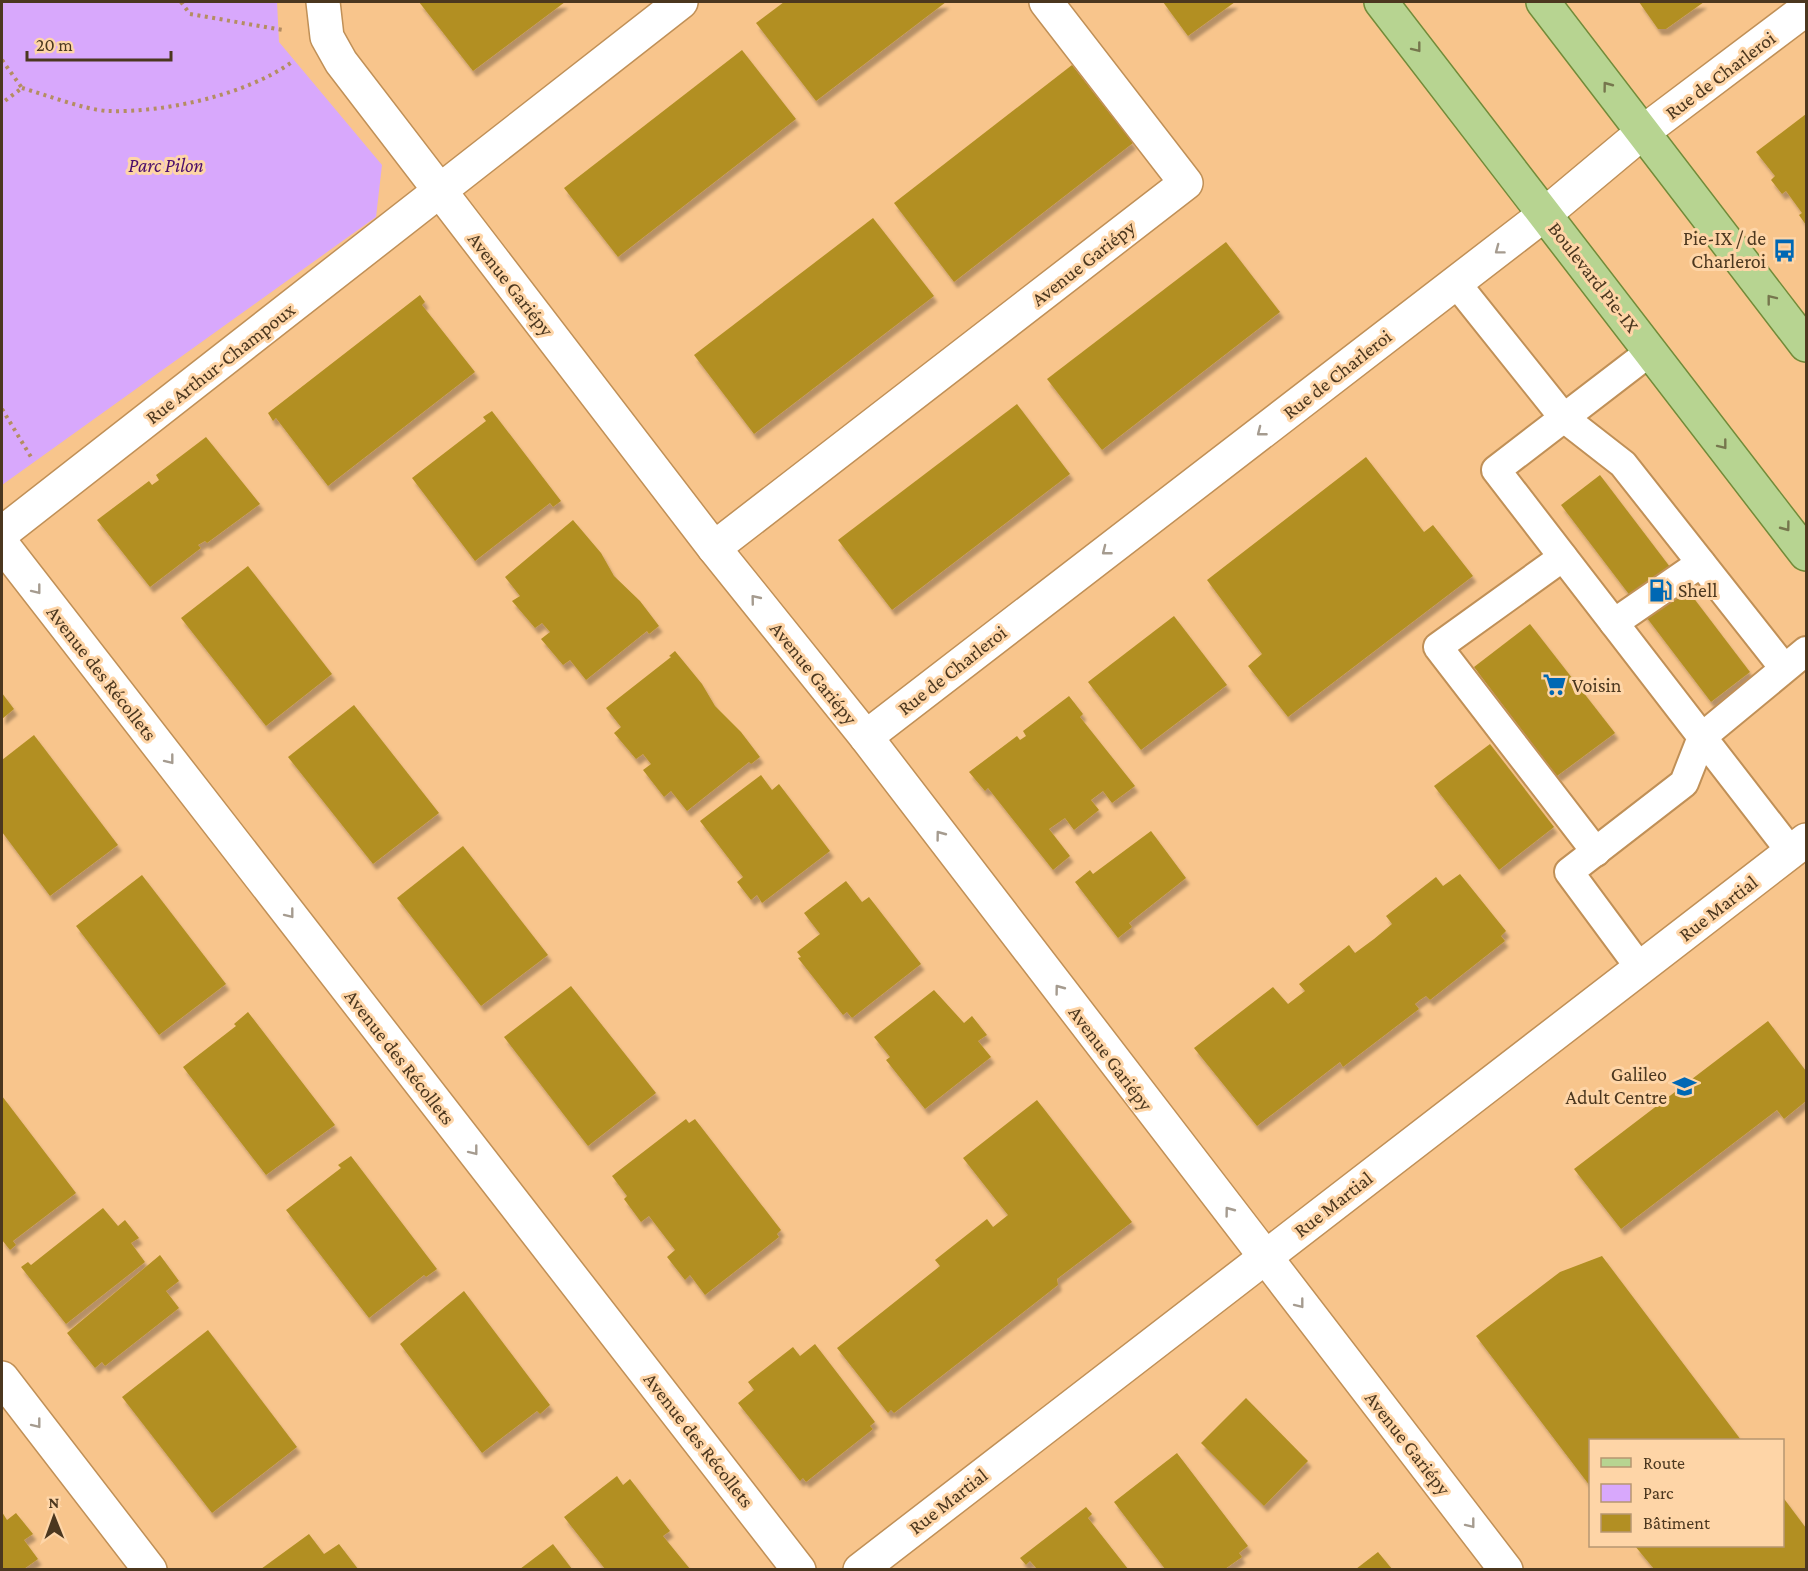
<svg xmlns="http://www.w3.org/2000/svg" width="1808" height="1571" font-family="'Crimson Pro',serif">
	<defs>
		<filter id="shadow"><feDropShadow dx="3.5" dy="6" stdDeviation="1.5" flood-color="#0004"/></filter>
	</defs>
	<rect width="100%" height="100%" fill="#f8c58c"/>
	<polygon fill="#d8a8fc" points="2,2 277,2 279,42 382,165 376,217 2,485"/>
	<g fill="#b28f23" filter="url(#shadow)">
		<polygon points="419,2 565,2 473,71"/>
		<polygon points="784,2 946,2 816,101 756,23"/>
		<polygon points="1163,2 1235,2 1188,36"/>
		<polygon points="1639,2 1704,2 1666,29 1658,29"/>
		<polygon points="742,50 796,119 618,257 564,188"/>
		<polygon points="1072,65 1133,143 954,282 894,203"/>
		<polygon points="1806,114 1806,225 1799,215 1802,213 1786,191 1782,194 1771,180 1775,176 1756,152"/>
		<polygon points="873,218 934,296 754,434 694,355"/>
		<polygon points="1226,242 1280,312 1102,450 1047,379"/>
		<polygon points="420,295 425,302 422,305 475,372 328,486 276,418 273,421 268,413"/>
		<polygon points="1017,404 1070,474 892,610 838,540"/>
		<polygon points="492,411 561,501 553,507 550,503 475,561 412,478 486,421 483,417"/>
		<polygon points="206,437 260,504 207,543 205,541 198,545 201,548 150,587 97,520 149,481 152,485 159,480 156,475"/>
		<polygon points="1366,457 1424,532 1433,525 1473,576 1288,717 1248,666 1262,654 1207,580"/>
		<polygon points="1600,475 1750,672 1711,702 1561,505"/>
		<polygon points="573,520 601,553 614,576 640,601 659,626 649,634 647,631 586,680 570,660 563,665 541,639 550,632 542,623 535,628 512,601 520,596 505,577"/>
		<polygon points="248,566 332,674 266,726 181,618"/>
		<polygon points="1174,616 1227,685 1141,750 1088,682"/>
		<polygon points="1530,624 1615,733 1557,776 1474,667"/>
		<polygon points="675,651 702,684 715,706 741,732 760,757 751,764 749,762 687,811 671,791 664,797 643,770 651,764 643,754 636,759 614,733 621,727 606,708 671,657 669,656"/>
		<polygon points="2,693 14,709 2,719"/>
		<polygon points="1069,696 1083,714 1080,717 1135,786 1112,803 1103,791 1091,800 1099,810 1074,830 1065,818 1049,829 1070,856 1053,870 988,788 985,791 969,772 1017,736 1020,740 1026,736 1023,731"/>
		<polygon points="354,705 439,813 373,864 288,757"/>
		<polygon points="34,735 118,845 50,896 2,832 2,760"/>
		<polygon points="1490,744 1554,827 1499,870 1434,786"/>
		<polygon points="761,775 772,790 779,784 830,851 762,903 757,895 751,900 737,882 743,877 700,821"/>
		<polygon points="1151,831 1186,878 1129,923 1132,927 1118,938 1075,882 1090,870 1093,874"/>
		<polygon points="463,846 548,955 481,1006 397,898"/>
		<polygon points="1460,874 1506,931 1501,936 1505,941 1430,1000 1426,996 1420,1000 1415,1004 1419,1009 1343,1067 1340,1062 1257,1126 1194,1048 1273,987 1288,1004 1305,991 1299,984 1349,945 1355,953 1374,939 1392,924 1386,916 1436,877 1443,886"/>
		<polygon points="142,875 226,984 159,1035 76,926"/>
		<polygon points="846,881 862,902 869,897 921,964 852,1018 847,1012 843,1015 798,958 801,957 797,952 820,934 804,913"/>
		<polygon points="571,986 656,1093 588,1146 504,1037"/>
		<polygon points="934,990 964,1023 972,1016 987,1035 978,1041 991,1057 925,1109 886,1060 890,1057 874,1037"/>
		<polygon points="248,1012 335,1125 266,1175 183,1067 236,1026 234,1024"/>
		<polygon points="1768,1021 1806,1071 1806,1101 1784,1119 1777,1110 1621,1229 1574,1169"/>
		<polygon points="2,1096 76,1193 13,1241 16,1245 10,1250 2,1240"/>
		<polygon points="1037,1100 1132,1222 1057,1279 1058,1285 975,1350 894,1413 891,1410 888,1413 837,1348 940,1266 935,1260 987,1219 993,1227 1008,1215 963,1158"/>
		<polygon points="686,1119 689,1123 695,1119 781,1230 777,1234 779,1237 705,1295 690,1275 685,1280 667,1257 675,1250 649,1216 641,1222 624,1199 627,1196 612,1176"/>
		<polygon points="351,1156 437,1269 426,1277 424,1275 369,1318 286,1210 341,1168 338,1165"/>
		<polygon points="103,1208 118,1226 125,1220 139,1238 131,1243 145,1262 66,1324 21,1267 28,1262 31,1265"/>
		<polygon points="160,1255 179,1281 166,1291 179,1308 105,1366 102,1362 95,1368 67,1333"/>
		<polygon points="1602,1256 1741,1440 1590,1440 1590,1486 1476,1336 1560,1272"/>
		<polygon points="464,1291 550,1405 540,1414 537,1411 482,1453 400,1344"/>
		<polygon points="208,1330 297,1447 212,1513 122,1397"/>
		<polygon points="815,1344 875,1422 870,1426 873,1429 806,1482 803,1478 800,1481 738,1403 754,1390 748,1382 793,1347 800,1356"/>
		<polygon points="1246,1398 1308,1461 1264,1506 1201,1443"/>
		<polygon points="1177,1453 1248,1546 1239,1553 1242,1557 1225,1569 1165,1569 1114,1502"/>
		<polygon points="617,1476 623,1485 630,1479 670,1531 663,1536 690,1569 605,1569 564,1517"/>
		<polygon points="1782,1496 1806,1528 1806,1569 1654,1569 1635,1546 1782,1546"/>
		<polygon points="1086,1507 1092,1514 1088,1518 1128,1569 1037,1569 1030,1561 1026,1565 1020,1558"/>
		<polygon points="2,1512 7,1520 16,1513 33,1534 24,1540 38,1559 24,1569 2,1569"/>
		<polygon points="309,1534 324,1554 339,1544 358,1569 261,1569"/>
		<polygon points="553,1544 572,1569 520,1569"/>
		<polygon points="1378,1552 1392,1569 1356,1569"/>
	</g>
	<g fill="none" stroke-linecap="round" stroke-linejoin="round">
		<defs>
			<g id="service">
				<polyline points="1456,283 1564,418 1623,464 1784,668"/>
				<polyline points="1563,557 1438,647 1596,852"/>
				<polyline points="1614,623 1701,563"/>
				<polyline points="1791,852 1702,737 1806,651"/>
				<polyline points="1640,968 1569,872 1684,783 1702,737 1496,470 1651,351"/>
			</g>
			<g id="minor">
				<polyline points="323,2 327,37 341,62 714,548 866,737 1506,1570"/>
				<polyline points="2,533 681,2"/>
				<polyline points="2,544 799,1570"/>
				<polyline points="714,548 1186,183 1046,2"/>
				<polyline points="866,737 1545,214 1643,132 1806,9"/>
				<polyline points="2,1378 150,1570"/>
				<polyline points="860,1570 1806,840"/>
			</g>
			<g id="primary">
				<polyline points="1381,2 1806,554"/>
				<polyline points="1543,2 1806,345"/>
			</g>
		</defs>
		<use href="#service" stroke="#c09057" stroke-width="32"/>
		<use href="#minor" stroke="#c09057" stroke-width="36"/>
		<use href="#primary" stroke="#728b39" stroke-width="36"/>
		<g stroke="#b48d61" stroke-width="4" stroke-dasharray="3 4.5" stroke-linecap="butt">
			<polyline points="181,2 190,14 283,30"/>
			<polyline points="2,60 22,88 2,103"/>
			<path d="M22 88C47 95 82 109 107 111 164 113 246 95 292 62"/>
			<polyline points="2,409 31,457"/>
		</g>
		<use href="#service" stroke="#fff" stroke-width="28"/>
		<use href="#minor" stroke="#fff" stroke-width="33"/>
		<use href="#primary" stroke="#b7d491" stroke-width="33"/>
	</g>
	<defs><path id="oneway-chevron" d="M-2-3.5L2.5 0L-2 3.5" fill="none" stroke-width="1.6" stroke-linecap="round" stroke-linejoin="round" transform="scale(1.5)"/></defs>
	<g stroke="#76764d">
		<use href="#oneway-chevron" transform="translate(1417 48) rotate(52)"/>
		<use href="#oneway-chevron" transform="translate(1607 86) rotate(-127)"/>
		<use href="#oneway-chevron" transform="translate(1771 299) rotate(-128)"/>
		<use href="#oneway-chevron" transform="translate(1723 445) rotate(52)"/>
		<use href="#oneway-chevron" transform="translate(1786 527) rotate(53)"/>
	</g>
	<g stroke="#a59b8f">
		<use href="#oneway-chevron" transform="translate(1499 250) rotate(143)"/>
		<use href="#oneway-chevron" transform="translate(1261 432) rotate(142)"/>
		<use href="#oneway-chevron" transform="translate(1106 551) rotate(142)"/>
		<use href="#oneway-chevron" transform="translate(37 590) rotate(52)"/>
		<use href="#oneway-chevron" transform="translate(755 599) rotate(-129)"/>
		<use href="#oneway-chevron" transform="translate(170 760) rotate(52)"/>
		<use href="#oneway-chevron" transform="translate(940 835) rotate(-127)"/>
		<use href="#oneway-chevron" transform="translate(290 914) rotate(52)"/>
		<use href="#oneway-chevron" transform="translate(1059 989) rotate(-127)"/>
		<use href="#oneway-chevron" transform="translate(474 1151) rotate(52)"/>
		<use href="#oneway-chevron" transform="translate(1229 1211) rotate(-127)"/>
		<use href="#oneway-chevron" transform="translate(1300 1304) rotate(52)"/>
		<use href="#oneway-chevron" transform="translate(37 1424) rotate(52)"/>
		<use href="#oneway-chevron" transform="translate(1471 1524) rotate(52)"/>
	</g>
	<defs>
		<symbol id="bus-bare" viewBox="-9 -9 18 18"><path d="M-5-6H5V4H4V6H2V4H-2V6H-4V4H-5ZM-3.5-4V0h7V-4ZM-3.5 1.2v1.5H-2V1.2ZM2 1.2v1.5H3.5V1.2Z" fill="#0068b4" stroke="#fed5a7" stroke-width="2.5" paint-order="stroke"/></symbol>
		<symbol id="fuel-bare" viewBox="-9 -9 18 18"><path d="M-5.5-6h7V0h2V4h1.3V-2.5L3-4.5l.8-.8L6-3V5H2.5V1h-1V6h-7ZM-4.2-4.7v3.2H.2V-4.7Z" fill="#0068b4" stroke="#fed5a7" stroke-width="2.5" paint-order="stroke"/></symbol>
		<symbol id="supermarket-bare" viewBox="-9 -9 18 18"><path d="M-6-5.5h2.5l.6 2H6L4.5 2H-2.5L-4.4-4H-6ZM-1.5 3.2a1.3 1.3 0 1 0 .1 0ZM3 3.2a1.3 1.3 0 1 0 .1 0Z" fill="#0068b4" stroke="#fed5a7" stroke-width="2.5" paint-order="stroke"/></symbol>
		<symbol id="school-bare" viewBox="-9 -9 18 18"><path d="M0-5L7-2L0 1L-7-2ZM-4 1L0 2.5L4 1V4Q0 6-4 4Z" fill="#0068b4" stroke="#fed5a7" stroke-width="2.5" paint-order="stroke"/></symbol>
	</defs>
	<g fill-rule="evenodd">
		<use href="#bus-bare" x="1768" y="234" width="33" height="33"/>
		<use href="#fuel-bare" x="1644" y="574" width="33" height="33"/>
		<use href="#supermarket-bare" x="1538" y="668" width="33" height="33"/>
		<use href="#school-bare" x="1668" y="1070" width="33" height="33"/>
	</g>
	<g text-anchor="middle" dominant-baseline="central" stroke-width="6" stroke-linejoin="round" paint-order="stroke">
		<g font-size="20" fill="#4b371f" stroke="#fed5a7">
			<text transform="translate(1720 75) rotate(-37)">Rue de Charleroi</text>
			<text transform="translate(1083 263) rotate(-38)">Avenue Gariépy</text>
			<text transform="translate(1594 277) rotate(52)">Boulevard Pie-IX</text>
			<text transform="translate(511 284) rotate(52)">Avenue Gariépy</text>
			<text transform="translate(220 363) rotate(-38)">Rue Arthur-Champoux</text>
			<text transform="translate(1337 374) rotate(-38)">Rue de Charleroi</text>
			<text transform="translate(952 670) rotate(-38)">Rue de Charleroi</text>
			<text transform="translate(102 673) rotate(52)">Avenue des Récollets</text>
			<text transform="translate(814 673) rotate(51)">Avenue Gariépy</text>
			<text transform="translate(1718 908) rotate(-38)">Rue Martial</text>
			<text transform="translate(400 1057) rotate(52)">Avenue des Récollets</text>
			<text transform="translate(1111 1058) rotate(53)">Avenue Gariépy</text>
			<text transform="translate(1333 1204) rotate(-38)">Rue Martial</text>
			<text transform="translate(699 1440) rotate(52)">Avenue des Récollets</text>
			<text transform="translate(1408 1443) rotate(52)">Avenue Gariépy</text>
			<text transform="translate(948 1501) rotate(-38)">Rue Martial</text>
		</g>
		<g font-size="20" font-style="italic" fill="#4c0f6c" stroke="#fed5a7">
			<text x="166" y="165">Parc Pilon</text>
		</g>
		<g font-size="20" fill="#4b371f" stroke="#fed5a7" text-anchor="end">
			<text x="1766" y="238">Pie-IX / de<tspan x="1766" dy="23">Charleroi</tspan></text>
			<text x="1678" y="590" text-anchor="start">Shell</text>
			<text x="1572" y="685" text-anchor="start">Voisin</text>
			<text x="1667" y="1074">Galileo<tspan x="1667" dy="23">Adult Centre</tspan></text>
		</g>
	</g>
	<rect width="1808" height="1571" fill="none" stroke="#4b371f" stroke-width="6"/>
	<rect x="1589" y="1439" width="195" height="108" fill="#fed5a7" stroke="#b69671" stroke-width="1.5"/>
	<rect x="1601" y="1458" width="30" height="9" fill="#b7d491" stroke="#b69671" stroke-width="1.5"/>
	<text x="1643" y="1469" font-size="18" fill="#4b371f">Route</text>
	<rect x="1601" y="1484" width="30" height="18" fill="#d8a8fc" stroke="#b69671" stroke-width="1.5"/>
	<text x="1643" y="1499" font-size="18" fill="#4b371f">Parc</text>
	<rect x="1601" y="1514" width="30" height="18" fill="#b28f23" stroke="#b69671" stroke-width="1.5"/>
	<text x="1643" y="1529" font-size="18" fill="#4b371f">Bâtiment</text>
	<g transform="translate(54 1517) rotate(359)" stroke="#fed5a7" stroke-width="4.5" paint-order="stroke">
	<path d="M0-4.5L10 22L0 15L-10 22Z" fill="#4b371f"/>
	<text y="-9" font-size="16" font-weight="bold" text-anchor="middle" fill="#4b371f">N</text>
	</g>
	<path d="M27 51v9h144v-9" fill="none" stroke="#4b371f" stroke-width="3"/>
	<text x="36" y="51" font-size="18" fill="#4b371f" stroke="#fed5a7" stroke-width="4.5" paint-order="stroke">20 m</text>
</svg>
